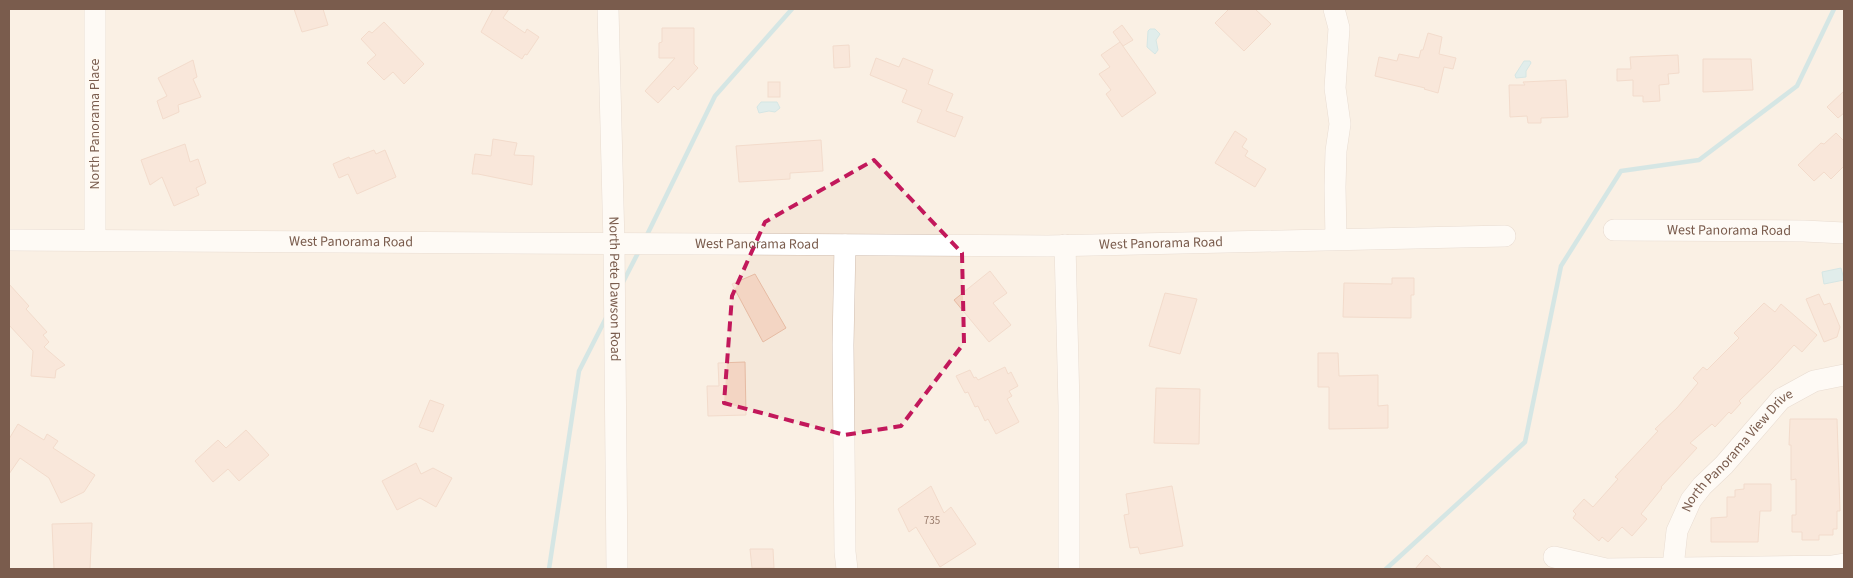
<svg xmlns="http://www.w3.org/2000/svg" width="1853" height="578" font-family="'Source Sans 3',sans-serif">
	<rect width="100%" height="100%" fill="#fdf6ec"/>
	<rect fill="#f5e8da" x="9" y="9" width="1835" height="560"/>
	<g fill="#bfe3e8" stroke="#a5d3da">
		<polygon points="1150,29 1155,29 1160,34 1156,40 1158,50 1155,54 1147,47 1148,31"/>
		<polygon points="1524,61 1530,61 1531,63 1526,71 1526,77 1516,78 1515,75"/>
		<polygon points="761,102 777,102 780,108 775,112 769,111 759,113 757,107"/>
		<polygon points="1841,268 1844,280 1824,284 1822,272"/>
	</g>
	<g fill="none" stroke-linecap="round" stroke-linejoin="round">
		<g stroke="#a5d3da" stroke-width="4.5">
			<polyline points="646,237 715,96 792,9"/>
			<polyline points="622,284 639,251"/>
			<polyline points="549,569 579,371 607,316"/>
			<polyline points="1386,569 1525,442 1561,266 1621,171 1699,160 1797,86 1834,9"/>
		</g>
	</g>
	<g fill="#f3d5c3" stroke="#e6bba3">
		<polygon points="294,9 323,9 328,25 302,32"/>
		<polygon points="493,9 509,9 503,18 525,33 527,29 539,37 527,55 525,54 522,59 481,32"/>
		<polygon points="1229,9 1255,9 1271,24 1244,51 1215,23"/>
		<polygon points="384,22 424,64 404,84 393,72 384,80 367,63 376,55 361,39 369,31 372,33"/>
		<polygon points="1122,25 1133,40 1123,46 1113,32"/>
		<polygon points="662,28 694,28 694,64 698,68 678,90 674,86 658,103 645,91 675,58 659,58 659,43 662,42"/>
		<polygon points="1428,33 1442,37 1439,54 1456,58 1453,69 1444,67 1438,93 1424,89 1425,88 1375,76 1379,57 1397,61 1399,54 1419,58 1421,50 1423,50"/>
		<polygon points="1120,42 1156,93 1122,117 1106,94 1111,90 1099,74 1110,67 1101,55"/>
		<polygon points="849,45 850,67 834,68 833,46"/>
		<polygon points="1678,55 1679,73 1668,74 1669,84 1659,85 1660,101 1643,102 1643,96 1633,96 1633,80 1617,81 1617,69 1631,69 1630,57"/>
		<polygon points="876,58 899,67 903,58 933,70 928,84 953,94 946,111 963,117 955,137 917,122 922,110 902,102 907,90 870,75"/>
		<polygon points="1703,59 1751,59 1753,90 1703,92"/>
		<polygon points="193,60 197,77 193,79 201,97 178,105 179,112 163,119 157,101 167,96 158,78"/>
		<polygon points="1566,80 1568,117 1541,118 1541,123 1528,123 1527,116 1510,117 1509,85 1525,85 1523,82"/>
		<rect x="768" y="82" width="12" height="15"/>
		<polygon points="1844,91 1844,113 1838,118 1827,107"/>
		<polygon points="1235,131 1247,139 1242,147 1248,151 1245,156 1266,169 1255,187 1215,163"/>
		<polygon points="1836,133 1844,141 1844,166 1831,179 1824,172 1814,181 1798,165 1821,143 1824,144"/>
		<polygon points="493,139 517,143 514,155 534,156 532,185 478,174 472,174 475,154 491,156"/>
		<polygon points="821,140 823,171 790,173 790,179 739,182 736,146"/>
		<polygon points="185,144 190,162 198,159 206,183 196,188 199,195 174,206 162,177 150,185 141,160"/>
		<polygon points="374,150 376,154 385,150 396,177 357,194 348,174 339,178 333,164 349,157 350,159"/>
		<polygon points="990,271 1007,293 993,303 1011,325 989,342 954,300"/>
		<polygon points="755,274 786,328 763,342 732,284"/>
		<polygon points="1392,278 1414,278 1414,295 1411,295 1411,318 1343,317 1344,283 1392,284"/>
		<polygon points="9,284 29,306 26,309 47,332 43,335 49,342 44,347 65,365 56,370 55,378 31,376 33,351 9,325"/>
		<polygon points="1165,293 1197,299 1180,354 1149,346"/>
		<polygon points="1819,294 1824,305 1830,303 1840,327 1837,337 1824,342 1806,299"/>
		<polygon points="1764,303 1775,312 1781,304 1817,335 1802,352 1794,345 1773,368 1739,401 1741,403 1731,414 1729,412 1715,427 1712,424 1690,443 1697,448 1661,487 1662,488 1641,514 1647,519 1632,536 1622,527 1608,542 1602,537 1599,541 1573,518 1576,514 1573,511 1584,499 1593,507 1618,479 1615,477 1658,431 1655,429 1677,408 1698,383 1693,378 1703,367 1707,370 1739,338 1734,333"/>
		<polygon points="1318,353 1338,353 1339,376 1378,375 1378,406 1388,405 1388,428 1329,429 1329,387 1318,387"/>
		<polygon points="745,362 746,415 708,416 707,386 719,386 718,363"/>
		<polygon points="1005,367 1008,374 1011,372 1018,386 1009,391 1012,396 1007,399 1019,422 996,434 988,419 985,421 978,406 975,407 968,392 965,393 956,376 970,370 974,378 976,377 978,380"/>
		<polygon points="1156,388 1200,389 1199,444 1154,443"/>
		<polygon points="430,400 444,405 433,432 419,427"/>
		<polygon points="1790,419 1837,419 1840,511 1837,511 1837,529 1833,529 1833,535 1819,535 1819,540 1802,540 1802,532 1792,532 1792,515 1796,515 1796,479 1791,480 1791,445 1789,445"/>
		<polygon points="18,424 44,440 47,434 58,441 53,448 95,475 84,492 61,503 49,478 20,458 9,474 9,439"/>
		<polygon points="246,430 269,455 239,481 228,469 213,482 195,461 218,440 226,448"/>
		<polygon points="416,463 421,474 433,468 452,478 436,507 420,498 397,510 382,481"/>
		<polygon points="1744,484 1771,484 1771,511 1760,511 1758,542 1711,542 1711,518 1727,517 1727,497 1735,497 1735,490 1744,489"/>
		<polygon points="931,486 944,513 951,507 976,544 940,567 916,527 909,532 898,509"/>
		<polygon points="1172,486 1183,546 1140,554 1138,547 1130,548 1124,515 1129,514 1126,494"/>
		<polygon points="92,523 90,569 54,569 52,524"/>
		<polygon points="750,549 773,549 774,568 752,568"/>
		<polygon points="1427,555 1442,569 1415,569"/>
	</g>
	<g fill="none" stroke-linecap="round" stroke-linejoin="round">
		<defs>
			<g id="minor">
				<path id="s1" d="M608 9 614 244 617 569"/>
				<polyline points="1334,9 1339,28 1335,88 1340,124 1336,151 1335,187 1336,239"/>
				<path id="s2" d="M1614 230 1804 231 1844 233"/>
				<path id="s3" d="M9 240 1048 246 1505 236"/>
				<polyline points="95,240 95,9"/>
				<polyline points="845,245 843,345 845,552 847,569"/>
				<polyline points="1065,245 1069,406 1069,569"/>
				<polyline points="1554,557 1606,569 1832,566 1844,564"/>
				<path id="s4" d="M1673 567 1677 531 1691 500 1702 486 1724 465 1781 399 1814 381 1844 375"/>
			</g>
		</defs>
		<use href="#minor" stroke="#d1beb0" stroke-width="22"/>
		<use href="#minor" stroke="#fff" stroke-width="21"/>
	</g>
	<path d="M0 0H1853V578H0ZM874 160 962 253 964 343 901 426 845 435 724 403 732 296 765 222Z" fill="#fdf6ec" fill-opacity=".55" fill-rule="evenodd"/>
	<path fill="none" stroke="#c2185b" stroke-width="4" stroke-dasharray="10 6" stroke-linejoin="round" d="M874 160 962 253 964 343 901 426 845 435 724 403 732 296 765 222Z"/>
	<g text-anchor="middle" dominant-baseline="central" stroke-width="4" stroke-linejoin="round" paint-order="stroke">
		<g font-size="11" fill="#987a6a">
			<text x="932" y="520">735</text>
		</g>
		<g font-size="14" fill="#7a5c4d" stroke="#fffaf3">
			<text transform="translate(95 124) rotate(-90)">North Panorama Place</text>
			<text stroke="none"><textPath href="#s2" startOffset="115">West Panorama Road</textPath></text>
			<text stroke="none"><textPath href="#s3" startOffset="342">West Panorama Road</textPath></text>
			<text stroke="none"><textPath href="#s3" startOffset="1152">West Panorama Road</textPath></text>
			<text stroke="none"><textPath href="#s3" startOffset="748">West Panorama Road</textPath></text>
			<text stroke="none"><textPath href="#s1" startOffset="280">North Pete Dawson Road</textPath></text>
			<text stroke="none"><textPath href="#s4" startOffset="138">North Panorama View Drive</textPath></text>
		</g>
	</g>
	<rect width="1853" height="578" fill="none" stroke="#7a5c4d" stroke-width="20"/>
</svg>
